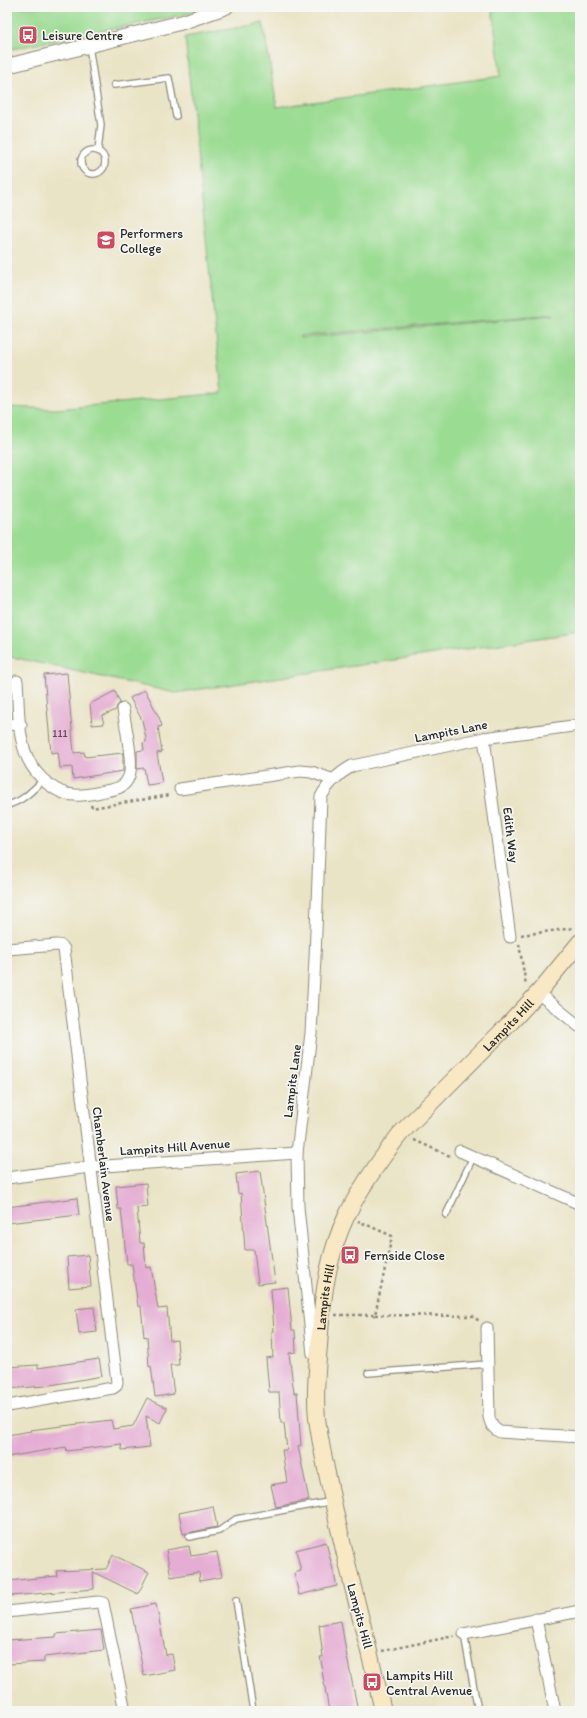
<svg xmlns="http://www.w3.org/2000/svg" width="587" height="1718" font-family="Itim,sans-serif">
	<rect width="100%" height="100%" fill="#f6f6f2"/>
	<filter id="ink" filterUnits="userSpaceOnUse"><feTurbulence type="fractalNoise" baseFrequency=".025" numOctaves="2"/><feDisplacementMap in="SourceGraphic" scale="8" xChannelSelector="R" yChannelSelector="G"/><feConvolveMatrix kernelMatrix="1 2 1 2 8 2 1 2 1" color-interpolation-filters="sRGB"/></filter>
	<filter id="wash" filterUnits="userSpaceOnUse"><feTurbulence type="fractalNoise" baseFrequency=".012" numOctaves="4" result="noise"/><feDisplacementMap in="SourceGraphic" scale="16" xChannelSelector="R" yChannelSelector="G"/><feGaussianBlur stdDeviation="0.9" result="paint"/><feColorMatrix in="noise" values="0 0 0 0 0 0 0 0 0 0 0 0 0 0 0 0 0 1.4 0 .05"/><feComposite in="paint" operator="in"/></filter>
	<g filter="url(#wash)">
		<rect width="100%" height="100%" fill="#eae4c6"/>
		<g fill="#9bdc93" stroke="#63845f" fill-rule="evenodd">
			<polygon points="7,7 204,7 196,12 7,50"/>
			<path d="M492 7H580V632L175 693 7 656V407L57 409 222 393 185 37 263 23 277 107 501 76ZM554 314V315L300 338V336Z"/>
		</g>
		<g id="blocks">
			<g fill="#e5add4">
				<polygon points="67,673 74,753 84,752 85,757 123,753 123,771 73,779 72,767 60,768 58,752 51,753 44,675"/>
				<polygon points="145,690 159,717 162,726 158,727 162,752 157,753 162,783 147,785 144,768 137,769 137,751 144,750 143,743 146,742 146,738 142,720 130,698"/>
				<polygon points="115,691 120,703 117,706 116,710 102,716 104,724 92,725 90,704"/>
				<polygon points="260,1171 275,1282 258,1284 254,1250 245,1250 241,1193 238,1194 236,1174"/>
				<polygon points="146,1183 148,1207 137,1208 140,1243 144,1243 146,1268 151,1267 158,1309 167,1308 170,1341 177,1340 179,1365 170,1365 174,1394 155,1397 151,1366 149,1367 147,1336 144,1337 141,1306 138,1306 132,1264 127,1264 121,1209 118,1209 116,1186"/>
				<polygon points="77,1198 79,1215 7,1223 7,1207"/>
				<polygon points="88,1255 91,1286 69,1288 67,1257"/>
				<polygon points="288,1287 292,1330 295,1330 296,1352 289,1353 294,1393 297,1393 301,1445 298,1446 309,1500 276,1507 271,1485 287,1482 282,1450 287,1450 284,1423 281,1423 279,1392 269,1392 266,1358 273,1357 272,1331 274,1331 271,1289"/>
				<polygon points="94,1307 97,1332 79,1334 76,1309"/>
				<polygon points="99,1359 102,1376 45,1386 7,1389 7,1367 38,1365 38,1368"/>
				<polygon points="147,1398 167,1408 160,1423 146,1416 150,1447 122,1450 121,1444 67,1451 66,1447 7,1457 7,1435 31,1431 30,1430 111,1420 113,1429 133,1426"/>
				<polygon points="213,1506 217,1527 183,1534 179,1513"/>
				<polygon points="326,1542 337,1586 299,1595 294,1573 301,1571 296,1550"/>
				<polygon points="189,1546 191,1556 217,1552 222,1577 200,1581 199,1572 171,1577 166,1550"/>
				<polygon points="113,1555 149,1572 138,1594 93,1572 94,1589 10,1596 8,1581 57,1576 56,1571 106,1569"/>
				<polygon points="156,1604 166,1655 172,1654 175,1670 144,1676 131,1609"/>
				<polygon points="341,1621 346,1652 358,1711 329,1711 322,1671 323,1671 320,1657 323,1657 319,1625"/>
				<polygon points="101,1630 104,1650 44,1657 44,1662 9,1664 7,1640 56,1637 56,1634"/>
			</g>
		</g>
	</g>
	<g filter="url(#ink)">
		<use href="#blocks" fill-opacity="0" stroke="#8a8878" stroke-width="1"/>
		<g fill="none" stroke-linecap="round" stroke-linejoin="round">
			<defs>
				<g id="service">
					<polyline points="89,46 101,125 98,150"/>
					<polyline points="114,85 169,78 176,116"/>
					<circle cx="93" cy="162" r="12"/>
					<path d="M7 805C22 802 33 790 43 780"/>
					<polyline points="446,1215 473,1157"/>
					<polyline points="368,1373 488,1364"/>
					<polyline points="189,1537 219,1531 236,1519 333,1501"/>
					<polyline points="236,1600 253,1711"/>
					<polyline points="464,1634 478,1711"/>
				</g>
				<g id="minor">
					<path d="M17 681C19 706 17 736 28 759 36 776 56 795 75 795 85 796 95 793 105 791 116 789 125 788 129 776 134 762 125 725 123 709"/>
					<polyline points="7,724 21,725"/>
					<polyline points="484,738 510,937"/>
					<polyline points="180,789 300,771 311,772 334,780"/>
					<polyline points="7,949 57,945 62,946 64,949 117,1382 116,1386 113,1388 7,1406"/>
					<polyline points="538,993 580,1027"/>
					<polyline points="460,1151 580,1204"/>
					<polyline points="7,1178 90,1167 297,1153"/>
					<path d="M487 1328 489 1417C491 1424 492 1428 500 1432L580 1437"/>
					<path d="M313 1354 298 1207 297 1153 311 1033 315 958 321 797C328 783 338 774 352 766L484 738 580 725"/>
					<polyline points="7,1612 98,1602 103,1603 125,1711"/>
					<polyline points="536,1619 555,1711"/>
					<polyline points="464,1634 580,1611"/>
				</g>
				<polyline id="tertiary" points="7,66 183,22 226,7"/>
				<g id="secondary">
					<path id="s1" d="M383 1711C367 1638 346 1566 331 1492 326 1468 320 1443 317 1418 314 1390 318 1361 320 1333 323 1292 329 1252 347 1215 361 1186 380 1160 400 1134L510 1023 538 993 580 942"/>
				</g>
			</defs>
			<use href="#service" stroke="#8a8878" stroke-width="8"/>
			<use href="#minor" stroke="#8a8878" stroke-width="13"/>
			<use href="#tertiary" stroke="#8a8878" stroke-width="16"/>
			<use href="#secondary" stroke="#8a8878" stroke-width="18"/>
			<g stroke="#8a8878" stroke-width="2.5" stroke-dasharray="3 3" stroke-linecap="butt">
				<polyline points="91,805 92,808 170,795"/>
				<polyline points="521,935 574,928"/>
				<polyline points="519,944 526,985"/>
				<polyline points="414,1140 450,1156"/>
				<polyline points="335,1315 375,1315 392,1236 358,1221"/>
				<polyline points="375,1315 473,1316 479,1321"/>
				<polyline points="382,1651 454,1636"/>
			</g>
			<use href="#service" stroke="#fff" stroke-width="5.5"/>
			<use href="#minor" stroke="#fff" stroke-width="11"/>
			<use href="#tertiary" stroke="#fff" stroke-width="14"/>
			<use href="#secondary" stroke="#f8e8c3" stroke-width="16"/>
		</g>
	</g>
	<defs>
		<symbol id="bus-square" viewBox="-11 -11 22 22"><rect x="-9" y="-9" width="18" height="18" rx="4" fill="#d1495b" stroke="#f6f6f2"/><path d="M-5-6H5V4H4V6H2V4H-2V6H-4V4H-5ZM-3.5-4V0h7V-4ZM-3.5 1.2v1.5H-2V1.2ZM2 1.2v1.5H3.5V1.2Z" fill="#fff"/></symbol>
		<symbol id="university-square" viewBox="-11 -11 22 22"><rect x="-9" y="-9" width="18" height="18" rx="4" fill="#d1495b" stroke="#f6f6f2"/><path d="M0-5L7-2L0 1L-7-2ZM-4 1L0 2.5L4 1V4Q0 6-4 4Z" fill="#fff"/></symbol>
	</defs>
	<g fill-rule="evenodd">
		<use href="#bus-square" x="17" y="24" width="22" height="22"/>
		<use href="#university-square" x="95" y="229" width="22" height="22"/>
		<use href="#bus-square" x="339" y="1244" width="22" height="22"/>
		<use href="#bus-square" x="361" y="1671" width="22" height="22"/>
	</g>
	<g text-anchor="middle" dominant-baseline="central" stroke-width="3.5" stroke-linejoin="round" paint-order="stroke">
		<g font-size="11" fill="#5a4c55">
			<text x="60" y="733">111</text>
		</g>
		<g font-size="13" fill="#2b2b2b" stroke="#f6f6f2" text-anchor="start">
			<text x="42" y="35">Leisure Centre</text>
			<text x="120" y="233">Performers<tspan x="120" dy="15">College</tspan></text>
			<text x="364" y="1255">Fernside Close</text>
			<text x="386" y="1675">Lampits Hill<tspan x="386" dy="15">Central Avenue</tspan></text>
		</g>
		<g font-size="13" fill="#2b2b2b" stroke="#f6f6f2">
			<text transform="translate(451 731) rotate(-11)">Lampits Lane</text>
			<text transform="translate(511 835) rotate(83)">Edith Way</text>
			<text stroke="none"><textPath href="#s1" startOffset="758">Lampits Hill</textPath></text>
			<text transform="translate(292 1081) rotate(-83)">Lampits Lane</text>
			<text transform="translate(175 1147) rotate(-4)">Lampits Hill Avenue</text>
			<text transform="translate(104 1164) rotate(83)">Chamberlain Avenue</text>
			<text stroke="none"><textPath href="#s1" startOffset="422">Lampits Hill</textPath></text>
			<text transform="translate(360 1616) rotate(75)">Lampits Hill</text>
		</g>
	</g>
	<rect width="587" height="1718" fill="none" stroke="#f6f6f2" stroke-width="24"/>
</svg>
